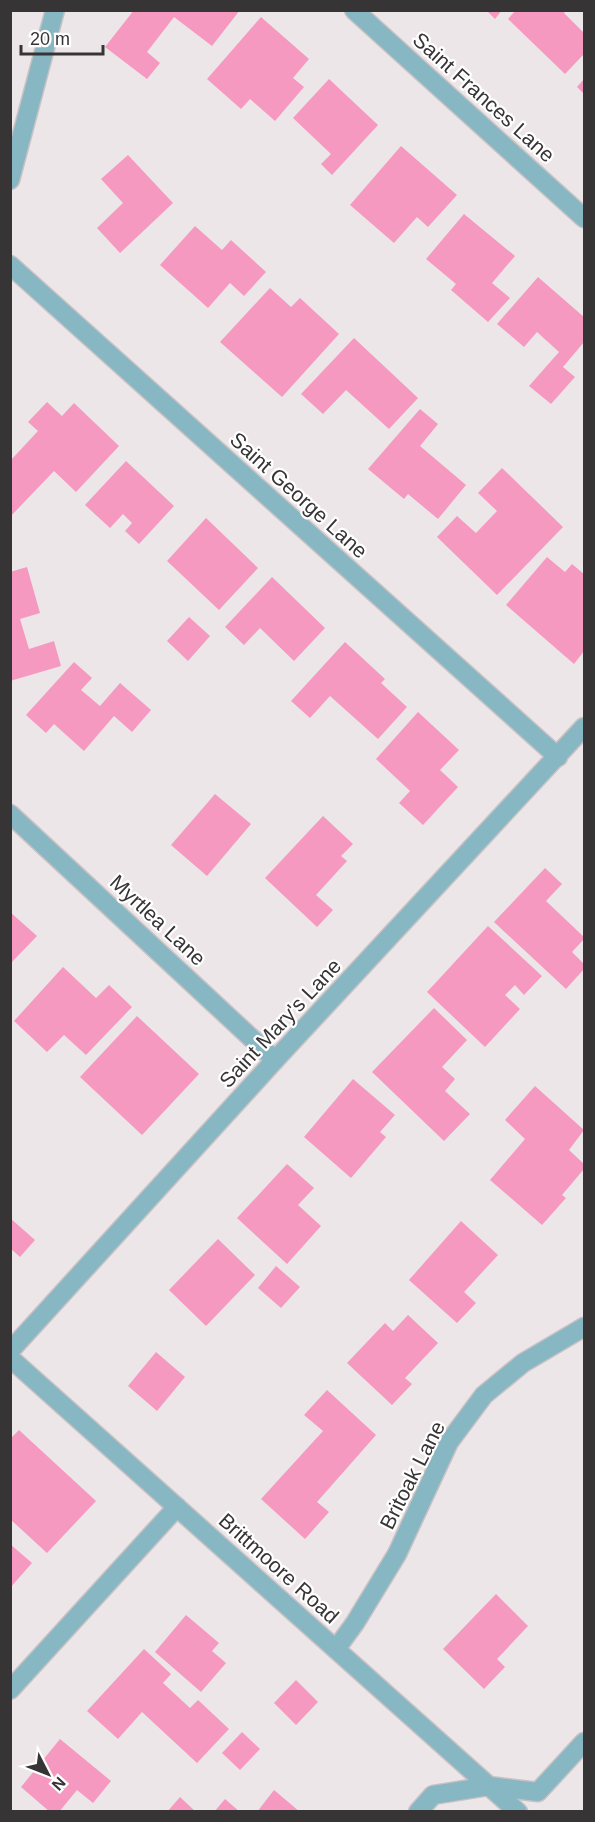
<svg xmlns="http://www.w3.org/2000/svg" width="595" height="1822" font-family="Arial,sans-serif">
	<rect width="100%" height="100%" fill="#ede6e9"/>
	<g fill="#f599c0">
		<polygon points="134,10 240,10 212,46 174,17 147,52 160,63 147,79 105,47"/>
		<polygon points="486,10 502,10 495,19"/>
		<polygon points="516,10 566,10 564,13 584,33 584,54 565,74 508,19"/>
		<polygon points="261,17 309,59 293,78 304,87 275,121 250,99 241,109 207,79"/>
		<polygon points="329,79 378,125 332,175 321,164 331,154 293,118"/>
		<polygon points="584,79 584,94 577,87"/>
		<polygon points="401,146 457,195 428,227 417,217 394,243 350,205"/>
		<polygon points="128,155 173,203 120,253 97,228 123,203 101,179"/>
		<polygon points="464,214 515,256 492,283 510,298 488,322 451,290 456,284 426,259"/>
		<polygon points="195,226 222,250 231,240 266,272 244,296 230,283 208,308 160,265"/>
		<polygon points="538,277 584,317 584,342 563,367 575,377 551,404 529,386 559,352 537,332 524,347 497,324"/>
		<polygon points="270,288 291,307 300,298 339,334 282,397 220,342"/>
		<polygon points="354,338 418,398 389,429 346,390 323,414 301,394"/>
		<polygon points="47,402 62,416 74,403 119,446 76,492 54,471 10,517 10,480 12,479 10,477 10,461 38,431 28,422"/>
		<polygon points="420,409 438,424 420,446 466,485 438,519 408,494 404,499 368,469"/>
		<polygon points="126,461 174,506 139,544 125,531 132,523 123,514 110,528 85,505"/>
		<polygon points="502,468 563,527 497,595 437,537 457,516 476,533 497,511 478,493"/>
		<polygon points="206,518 258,568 219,610 167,561"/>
		<polygon points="547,557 565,572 572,564 584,574 584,651 574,664 506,605"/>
		<polygon points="27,567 40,613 20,619 29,649 54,641 61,666 10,681 10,572"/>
		<polygon points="272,577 325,628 294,661 260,628 244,645 225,627"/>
		<polygon points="189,617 210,636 188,661 167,641"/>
		<polygon points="345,642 385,679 381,683 407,707 378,739 330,696 310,718 291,701"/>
		<polygon points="74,662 92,678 81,690 100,706 120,683 151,710 132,732 114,716 84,751 54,724 46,733 26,715"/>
		<polygon points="418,712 459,750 440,770 458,787 423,825 399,803 410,791 376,759"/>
		<polygon points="215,794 251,824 207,876 171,845"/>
		<polygon points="323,816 353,844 341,856 347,861 316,895 333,910 317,927 265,878"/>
		<polygon points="545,868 562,884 546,901 584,937 584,939 572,952 584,964 584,969 566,989 494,922"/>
		<polygon points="10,912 37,936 10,964"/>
		<polygon points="488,926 542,976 524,995 515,985 505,995 520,1009 485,1047 427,992"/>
		<polygon points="63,967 96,998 109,985 132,1007 86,1055 64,1035 47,1052 14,1021"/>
		<polygon points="434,1008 467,1040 442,1067 455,1079 445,1091 470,1114 444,1141 372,1072"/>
		<polygon points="137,1016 199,1074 142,1135 80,1077"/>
		<polygon points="353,1079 395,1115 380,1132 386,1137 351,1178 304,1137"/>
		<polygon points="535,1086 584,1130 569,1150 584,1164 584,1169 562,1195 566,1198 542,1225 490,1180 525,1139 505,1120"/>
		<polygon points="287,1164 314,1188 298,1205 321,1226 287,1264 237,1218"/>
		<polygon points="10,1218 35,1240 20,1257 10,1248"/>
		<polygon points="461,1221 498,1255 464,1292 476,1303 457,1323 409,1280"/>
		<polygon points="218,1239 255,1275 206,1326 169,1290"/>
		<polygon points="276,1266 300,1287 281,1308 258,1288"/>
		<polygon points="408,1315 438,1343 405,1378 412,1384 392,1405 347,1363 385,1323 393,1331"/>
		<polygon points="156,1352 185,1377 157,1411 128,1386"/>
		<polygon points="327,1390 376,1435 317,1502 329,1512 305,1539 261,1499 323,1431 304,1415"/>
		<polygon points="19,1430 96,1501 47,1553 10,1519 10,1439"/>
		<polygon points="10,1544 32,1563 10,1588"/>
		<polygon points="496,1594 528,1626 497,1659 505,1667 484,1689 443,1649"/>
		<polygon points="186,1615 219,1643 212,1651 226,1663 201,1692 155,1652"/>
		<polygon points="144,1649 171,1674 163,1683 190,1708 198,1700 229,1729 197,1763 142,1712 118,1739 87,1711"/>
		<polygon points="296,1680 318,1702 296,1725 274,1703"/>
		<polygon points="242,1732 260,1749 240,1770 222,1753"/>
		<polygon points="60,1739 111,1781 93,1803 77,1790 59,1812 50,1812 21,1787"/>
		<polygon points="274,1790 300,1812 257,1812"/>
		<polygon points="180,1797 196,1812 167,1812"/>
		<polygon points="225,1799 240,1812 214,1812"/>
	</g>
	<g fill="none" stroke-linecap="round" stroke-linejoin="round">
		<defs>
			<g id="minor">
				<polyline points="354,10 584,218"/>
				<polyline points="10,180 55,10"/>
				<polyline points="10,265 558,757"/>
				<polyline points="10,814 275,1060"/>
				<polyline points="10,1351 275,1060 584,727"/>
				<polyline points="336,1649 355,1623 397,1554 449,1442 484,1395 523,1363 584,1327"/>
				<polyline points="10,1690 177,1507"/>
				<polyline points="418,1812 433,1795 489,1786 538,1792 584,1742"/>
			</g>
			<polyline id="tertiary" points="10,1358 518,1812"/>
		</defs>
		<use href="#minor" stroke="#c9c2c5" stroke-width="21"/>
		<use href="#tertiary" stroke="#c9c2c5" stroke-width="21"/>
		<use href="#minor" stroke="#86b7c2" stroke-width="18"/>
		<use href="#tertiary" stroke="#86b7c2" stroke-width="18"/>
	</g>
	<g text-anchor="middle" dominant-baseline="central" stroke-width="4.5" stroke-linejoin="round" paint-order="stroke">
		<g font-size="21" fill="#373435" stroke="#fff">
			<text transform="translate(484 97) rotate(42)">Saint Frances Lane</text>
			<text transform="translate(299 495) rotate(42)">Saint George Lane</text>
			<text transform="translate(158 920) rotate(43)">Myrtlea Lane</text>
			<text transform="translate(280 1023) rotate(-47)">Saint Mary's Lane</text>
			<text transform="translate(412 1475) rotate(-63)">Britoak Lane</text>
			<text transform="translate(279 1568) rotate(42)">Brittmoore Road</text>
		</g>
	</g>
	<rect width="595" height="1822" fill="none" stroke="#373435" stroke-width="24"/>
	<g transform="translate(48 1774) rotate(132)" stroke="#ffffff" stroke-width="4.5" paint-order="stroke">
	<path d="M0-4.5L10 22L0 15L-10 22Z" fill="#373435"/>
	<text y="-9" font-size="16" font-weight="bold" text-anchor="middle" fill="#373435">N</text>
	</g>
	<path d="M21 45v9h82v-9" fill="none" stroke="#373435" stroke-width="3"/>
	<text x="30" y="45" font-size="18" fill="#373435" stroke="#ffffff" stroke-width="4.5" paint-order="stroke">20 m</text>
</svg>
